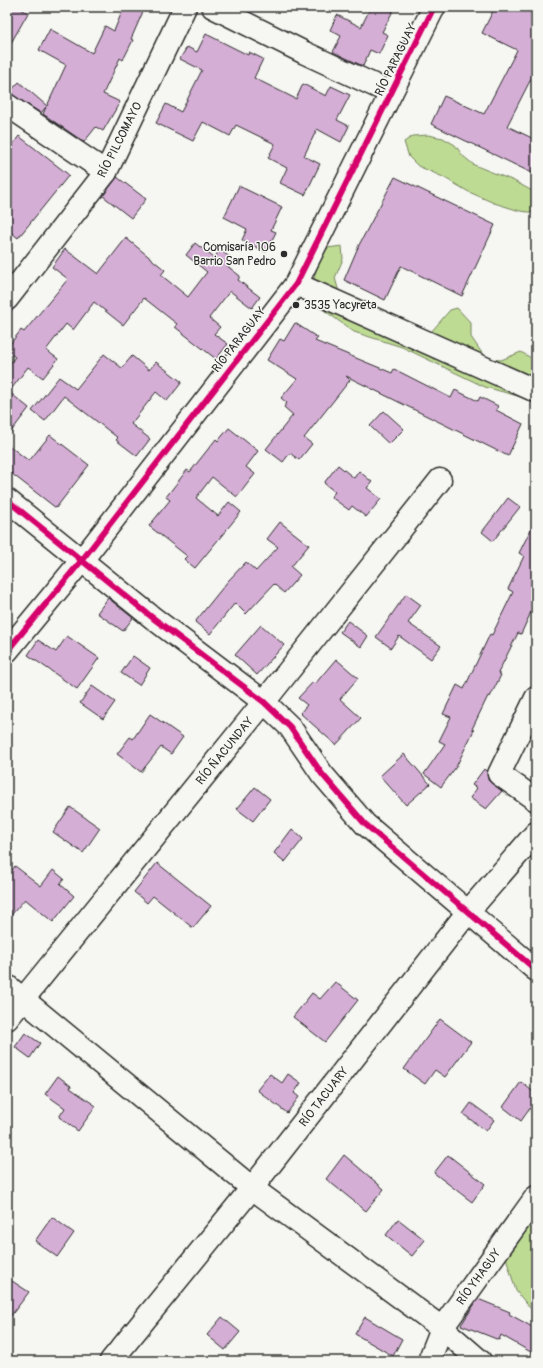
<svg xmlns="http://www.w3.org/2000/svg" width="543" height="1368" font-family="Pangolin,sans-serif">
	<rect width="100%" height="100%" fill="#f6f6f2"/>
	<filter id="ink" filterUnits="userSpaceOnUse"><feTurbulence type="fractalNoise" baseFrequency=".025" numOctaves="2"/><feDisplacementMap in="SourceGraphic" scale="8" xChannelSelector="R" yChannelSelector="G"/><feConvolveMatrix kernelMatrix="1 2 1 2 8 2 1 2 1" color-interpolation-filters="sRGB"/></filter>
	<g filter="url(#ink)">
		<g fill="#bedb93" stroke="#74835f">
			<polygon points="428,135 443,138 455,145 463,156 474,165 514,181 536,193 536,213 520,211 494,203 469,192 443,177 418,166 409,157 404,142 413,136"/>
			<polygon points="342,246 343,259 335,278 339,292 425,339 450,310 457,308 471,323 471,337 486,359 501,360 521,352 536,361 536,401 485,387 402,347 354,332 321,308 312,289 318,260 327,248"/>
			<polygon points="536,1208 536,1315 516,1291 505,1254"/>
		</g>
		<g fill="#d5aed6" stroke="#2b2b2b">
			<polygon points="11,7 18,7 28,13 7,50 7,15"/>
			<polygon points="124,7 145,7 131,39 133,40 123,60 120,58 103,94 120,102 103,131 96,127 84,142 43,114 46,107 41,113 9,93 19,82 47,106 66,65 39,50 50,29 92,53 105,26 114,31"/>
			<polygon points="371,7 395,7 382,32 388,35 379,54 370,50 363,66 333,52 341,36 330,30 337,15 361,27"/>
			<polygon points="495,7 536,7 536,69 507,126 536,140 536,175 431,124 444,96 484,114 517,50 482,33"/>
			<polygon points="206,34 248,55 249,52 263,59 254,78 296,99 303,84 326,96 331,86 350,95 337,120 349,126 341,142 317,129 304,156 320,164 305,195 280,183 287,168 268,158 275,144 236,125 230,136 203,122 193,141 156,123 166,104 181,112 202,70 180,59 187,47 197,52"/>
			<polygon points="19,136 69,175 18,238 7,229 7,152"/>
			<polygon points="117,177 146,199 131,218 103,196"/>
			<polygon points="395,177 495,225 462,296 401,266 385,300 344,280 359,245"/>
			<polygon points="239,186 282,207 271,230 276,232 266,252 242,240 247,229 224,217"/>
			<polygon points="126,238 165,270 161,275 188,297 207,272 186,255 195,243 214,258 220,250 231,258 226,265 240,276 238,280 260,297 252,308 230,291 209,318 220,327 214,334 228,344 216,359 175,327 177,324 144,298 123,325 94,302 73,330 66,324 46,350 58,359 43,378 28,367 9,392 29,408 7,437 7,367 15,357 7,351 7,348 21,330 24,332 68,279 52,267 65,249 98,274"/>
			<polygon points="295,323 318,338 315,341 392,373 394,369 451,398 455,390 478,401 480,397 498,406 496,410 523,424 508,456 346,376 350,380 304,438 312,444 299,460 290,453 283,462 266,449 293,415 284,407 287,403 281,398 297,379 267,360 280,339 284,341"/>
			<polygon points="104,354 122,368 132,356 149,370 156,362 182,382 167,401 156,392 131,424 150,439 137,456 116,440 118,438 64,396 45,421 32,411 59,377 76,389"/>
			<polygon points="384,411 404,429 389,444 370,426"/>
			<polygon points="229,428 258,451 246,467 255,474 237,497 212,477 196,498 218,516 229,502 241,512 195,568 184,559 187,556 149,526 170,500 166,497 187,470 190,472 216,439 218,441"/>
			<polygon points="50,435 89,465 56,508 7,470 7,444 29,461"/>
			<polygon points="338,465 354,478 359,471 372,482 367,488 381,499 366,517 352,506 349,510 331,497 335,492 324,483"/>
			<polygon points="508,498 520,507 493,541 482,532"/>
			<polygon points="536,519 536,601 521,634 518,633 498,673 501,675 490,697 488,696 472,729 474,730 456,767 441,787 424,774 445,744 439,741 451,717 443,714 457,685 464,689 490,634 492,635 513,592 508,589 524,556 519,553"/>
			<polygon points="280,522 309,545 291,567 300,575 284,593 274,584 246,614 235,603 210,634 195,622 228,581 246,562 256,571 278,547 267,539"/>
			<polygon points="406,594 421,605 408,623 441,646 431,659 399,636 391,648 376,637"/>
			<polygon points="108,598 133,618 123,631 97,613"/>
			<polygon points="348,621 368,636 361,647 340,632"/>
			<polygon points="261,625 284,645 257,675 235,655"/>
			<polygon points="67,636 99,658 77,689 28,655 38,640 56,652"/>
			<polygon points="133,656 150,668 139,685 121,673"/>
			<polygon points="336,659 358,678 340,699 361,718 336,745 300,713 307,705 298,698 313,682 315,684"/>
			<polygon points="92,686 115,702 103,719 80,703"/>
			<polygon points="150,714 183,737 171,754 161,747 141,772 117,754 130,737 133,739"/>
			<polygon points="404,754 430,784 406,805 380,776"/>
			<polygon points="484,769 487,772 488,780 502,791 486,809 470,798 477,788 472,785"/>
			<polygon points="255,787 270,799 253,821 237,809"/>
			<polygon points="70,807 100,828 83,853 53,832"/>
			<polygon points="292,829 303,839 285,862 274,853"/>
			<polygon points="157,863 211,906 193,928 153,896 147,903 134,892"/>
			<polygon points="15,866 41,886 53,870 64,879 60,884 74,896 53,922 25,899 7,920 7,877"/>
			<polygon points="335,982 358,1000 325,1042 293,1017 312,993 320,999"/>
			<polygon points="440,1019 471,1042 445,1077 435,1070 425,1084 404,1069"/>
			<polygon points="25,1033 40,1043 30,1058 15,1047"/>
			<polygon points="270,1074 282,1083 288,1074 301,1083 294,1093 299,1097 287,1113 257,1090"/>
			<polygon points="58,1076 71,1086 70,1088 96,1106 78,1131 59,1117 65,1108 45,1094"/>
			<polygon points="521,1082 536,1094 536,1100 521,1121 503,1107"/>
			<polygon points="471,1103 494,1120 486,1131 463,1114"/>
			<polygon points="344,1155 384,1189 366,1211 326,1179"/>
			<polygon points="448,1155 485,1184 472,1202 434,1173"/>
			<polygon points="52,1217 74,1233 57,1257 35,1241"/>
			<polygon points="398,1219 425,1240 412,1256 386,1235"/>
			<polygon points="12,1281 29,1292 7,1321 7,1288"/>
			<polygon points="478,1299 510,1312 509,1314 536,1329 536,1355 501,1335 499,1340 461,1325"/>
			<polygon points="222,1317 240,1332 225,1350 207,1335"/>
			<polygon points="365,1317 402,1339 393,1356 355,1334"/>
		</g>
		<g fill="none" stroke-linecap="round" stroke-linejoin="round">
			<defs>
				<g id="minor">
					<polyline points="213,7 305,53 391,93"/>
					<polyline points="7,105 106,172"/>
					<polyline points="296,284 536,391"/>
					<polyline points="7,299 106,172 185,7"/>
					<polyline points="7,500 153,618 264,702 290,727 322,774 365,824 536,970"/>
					<polyline points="7,651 82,560 296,284 434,7"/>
					<polyline points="536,698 499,774 536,800"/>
					<polyline points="7,986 252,1188 442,1328 480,1361"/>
					<polyline points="7,1019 264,702 440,480"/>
					<polyline points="111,1361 252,1188 467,913 536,833"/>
					<polyline points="429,1361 442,1328 536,1197"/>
				</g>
			</defs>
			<use href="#minor" stroke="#2b2b2b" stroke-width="25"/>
			<use href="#minor" stroke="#f6f6f2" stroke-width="22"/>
			<defs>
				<g id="cycleway">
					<polyline points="7,500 153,618 264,702 290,727 322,774 365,824 536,970"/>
					<polyline points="7,651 82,560 296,284 434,7"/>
				</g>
			</defs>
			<use href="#cycleway" stroke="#f6f6f2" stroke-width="8"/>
			<use href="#cycleway" stroke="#d6006c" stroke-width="6"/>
		</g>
	</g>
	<g fill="#2b2b2b" stroke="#f6f6f2" stroke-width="1.5">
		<circle cx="284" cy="254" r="4"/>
		<circle cx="296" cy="305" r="4"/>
	</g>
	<g text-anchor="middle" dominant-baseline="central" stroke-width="3" stroke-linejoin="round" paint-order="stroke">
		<g font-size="12" fill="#2b2b2b" stroke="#f6f6f2">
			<text transform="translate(396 60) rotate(-64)">RÍO PARAGUAY</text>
			<text transform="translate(120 140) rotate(-63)">RÍO PILCOMAYO</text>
			<text transform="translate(239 340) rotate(-52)">RÍO PARAGUAY</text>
			<text transform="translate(225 751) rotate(-51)">RÍO ÑACUNDAY</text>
			<text transform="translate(324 1097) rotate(-52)">RÍO TACUARY</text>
			<text transform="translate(479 1277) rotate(-54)">RÍO YHAGUY</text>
		</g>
		<g font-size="12" fill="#2b2b2b" stroke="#f6f6f2" text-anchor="end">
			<text x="276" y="247">Comisaría 106<tspan x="276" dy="14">Barrio San Pedro</tspan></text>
			<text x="304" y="305" text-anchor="start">3535 Yacyreta</text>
		</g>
	</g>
	<rect width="543" height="1368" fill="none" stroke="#f6f6f2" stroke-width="24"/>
	<rect x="12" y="12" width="519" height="1344" fill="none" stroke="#2b2b2b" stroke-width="1.5" filter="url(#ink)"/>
</svg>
